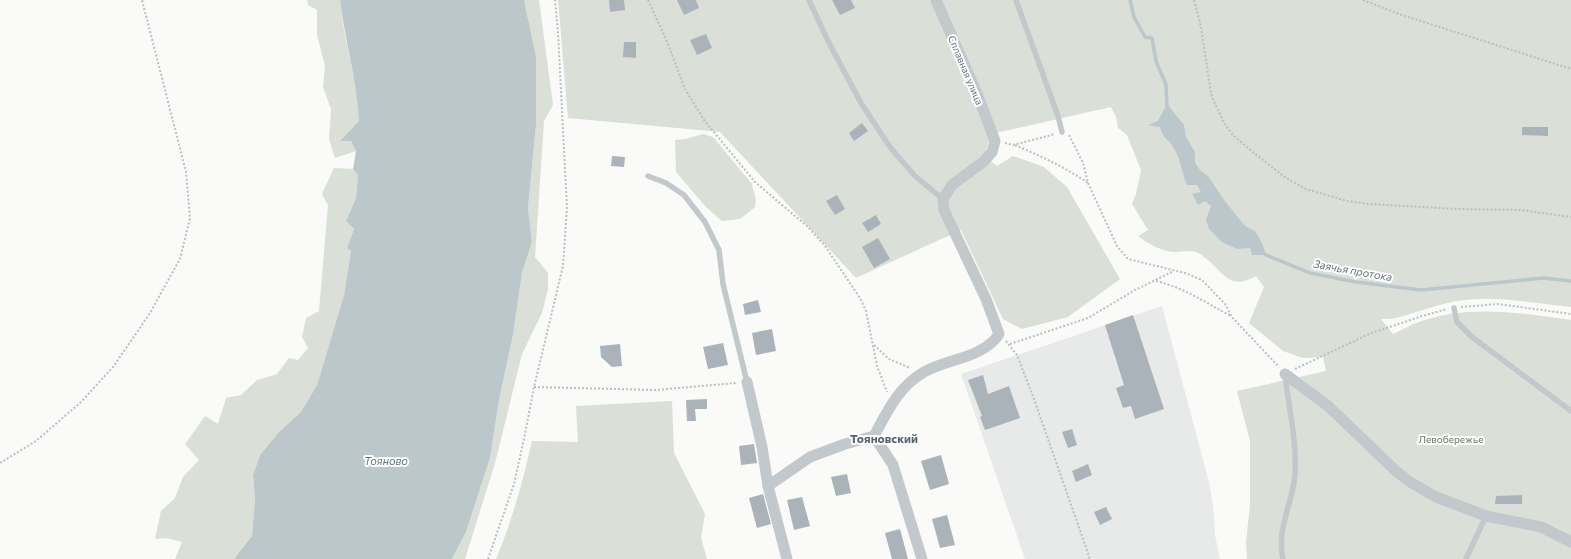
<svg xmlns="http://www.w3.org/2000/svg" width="1571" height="559" font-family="Commissioner,sans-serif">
	<rect width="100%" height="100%" fill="#fafaf8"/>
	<polygon fill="#e8e9e9" points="1162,306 1209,482 1213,506 1215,535 1220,559 1025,559 961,374"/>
	<g fill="#dadfd7">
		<path d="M307 0H340C342 13 343 27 346 40 352 67 358 93 359 121L340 141H351L356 151 335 158 329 139 331 109 323 87 325 66 317 35V10L308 5Z"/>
		<polygon points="524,0 539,0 553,105 544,121 535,257 548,273 548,289 542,313 522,354 495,463 465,559 452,559 466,532 490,458 499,400 513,335 522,273 532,242 528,208 536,125 536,56"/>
		<path d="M558 0H1571V307C1532 303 1491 294 1452 302 1433 306 1415 313 1396 318 1391 319 1386 319 1381 319L1393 334C1402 330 1410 325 1419 322 1470 304 1519 313 1571 320V559H1247L1246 542 1250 505V441L1237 391 1326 371 1323 357 1303 358 1283 351 1249 323 1264 287 1256 276C1228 292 1224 271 1204 257 1202 255 1199 253 1196 252 1190 250 1181 252 1174 252 1161 251 1148 244 1138 236L1148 230 1132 204 1136 194 1141 170 1127 135 1118 128 1116 117 1111 107 991 134 984 156 997 166 1013 156 1044 167 1067 187 1120 279 1068 317 1022 329 1003 319 961 230 856 278 720 132 568 118Z"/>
		<polygon points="703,134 713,137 752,184 756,200 755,207 740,219 722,221 706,207 676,172 675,140 686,139"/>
		<polygon points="334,168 353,169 358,175 356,198 346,221 354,229 347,248 351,251 344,295 317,385 301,412 279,432 260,455 253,475 255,499 252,536 234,559 175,559 182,542 167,538 155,539 161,511 175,498 183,477 199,460 185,444 205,416 218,424 226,398 241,395 257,380 277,374 289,358 298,360 308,348 302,337 306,318 319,311 328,205 322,194"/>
		<path d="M672 401 674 453 705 514 701 538 707 559H496C512 521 523 481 532 441L578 442 576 406Z"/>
	</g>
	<g fill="#bbc7cb">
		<path d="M340 0H524L536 56V125L528 208 532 242 522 273 513 335 499 400 490 458 466 532 452 559H234L252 536 255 499 253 475 260 455 279 432 301 412 317 385 344 295 351 251 347 248 354 229 346 221 356 198 358 175 353 169 356 151 351 141H340L359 121C357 80 345 41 340 0Z"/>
		<path d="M1167 104 1184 125 1186 137 1195 152V163L1200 170 1208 176 1224 200 1245 226 1255 231 1262 243 1266 255H1252L1250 248 1237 249 1222 242 1209 229 1206 220 1211 206 1205 201 1198 205 1192 194 1201 192 1197 185H1187C1181 172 1181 157 1172 145 1165 136 1164 140 1160 127L1148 125 1158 121Z"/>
	</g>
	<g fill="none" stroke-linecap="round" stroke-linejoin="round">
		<g stroke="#bbc7cb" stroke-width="3.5">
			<polyline points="1130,0 1134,17 1145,37 1152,38 1156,61 1166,85 1167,107"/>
			<polyline points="1262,252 1266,255 1310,273 1356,282 1421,290 1543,278 1571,281"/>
		</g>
	</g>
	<g fill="#aab3b9">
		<polygon points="609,0 624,0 625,10 610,12"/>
		<polygon points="677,0 696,0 699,8 684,15"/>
		<polygon points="832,0 851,0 855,8 840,15"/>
		<polygon points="706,34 712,48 697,55 690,40"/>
		<polygon points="624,42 636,42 636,58 623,57"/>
		<polygon points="862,123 868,131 854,141 849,133"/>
		<polygon points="1522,127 1548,127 1548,136 1522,135"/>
		<polygon points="612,156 625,157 624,167 611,166"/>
		<polygon points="837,195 845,209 835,215 826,201"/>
		<polygon points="876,215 881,224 868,232 862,223"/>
		<polygon points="878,238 890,259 874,268 862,247"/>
		<polygon points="758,300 761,312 745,315 743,304"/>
		<polygon points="1133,315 1164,409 1135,419 1131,406 1123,408 1116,388 1124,385 1105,325"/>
		<polygon points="772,329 776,351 756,355 752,333"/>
		<polygon points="723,343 728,365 708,369 703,347"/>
		<polygon points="620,344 622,366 612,367 601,357 600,346"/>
		<polygon points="983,375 988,394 1009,386 1020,418 985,430 980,417 982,416 968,380"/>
		<polygon points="707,399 707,409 695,409 696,421 687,421 686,400"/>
		<polygon points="1072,429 1077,445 1068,448 1062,432"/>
		<polygon points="754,444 757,463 741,465 739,446"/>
		<polygon points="941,455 949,484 930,490 921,461"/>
		<polygon points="1088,464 1092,475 1076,482 1072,471"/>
		<polygon points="847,474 851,493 836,496 831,477"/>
		<polygon points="763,494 771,524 757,528 749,498"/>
		<polygon points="1522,495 1522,504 1495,504 1496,496"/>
		<polygon points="802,497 810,526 794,530 787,500"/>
		<polygon points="1106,507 1112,519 1100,525 1094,512"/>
		<polygon points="947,515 955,545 940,548 932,519"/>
		<polygon points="900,529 908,559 892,559 885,533"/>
	</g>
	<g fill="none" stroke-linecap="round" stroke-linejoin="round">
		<g stroke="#bbbfc2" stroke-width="2" stroke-dasharray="2 2" stroke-linecap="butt">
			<polyline points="648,0 666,39 685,89 704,120 755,182 808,227 825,246 860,298 866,311 877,366 887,392"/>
			<polyline points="1194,0 1201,27 1210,87 1212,97 1224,123 1233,135 1249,149 1286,178 1306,189 1347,201 1369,204 1458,209 1521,210 1571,217"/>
			<polyline points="1363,0 1399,14 1571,69"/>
			<polyline points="1069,135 1083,163 1088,183 1117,246 1128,259 1185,273 1202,280 1226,305 1231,316 1279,367"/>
			<polyline points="1005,143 1013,145 1055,134"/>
			<path d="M1015 145C1040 156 1065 167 1088 183"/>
			<path d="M1156 281C1185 288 1204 302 1231 316"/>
			<polyline points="1461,307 1498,304 1571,314"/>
			<polyline points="1006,341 1017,355 1034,399 1090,559"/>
			<polyline points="1010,344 1088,318 1135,290 1174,271"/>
			<polyline points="874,345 889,359 910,368"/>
			<polyline points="1295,369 1369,334 1419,317 1447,309"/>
			<polyline points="534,387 656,390 736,383"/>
			<polyline points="0,463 36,441 81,402 113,367 150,313 180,259 190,218 186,172 142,0"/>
			<polyline points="488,559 514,484 524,439 534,387 563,266 567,208 558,32 555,0"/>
		</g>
		<g stroke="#c3c8cc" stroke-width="5.5">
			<polyline points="809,0 828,41 861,103 890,147 915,176 943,199"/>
			<polyline points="1016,0 1058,116 1062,132"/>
			<polyline points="648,176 666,183 684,195 705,222 719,250 723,284 747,382"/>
			<polyline points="1454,308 1457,322 1472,337 1571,411"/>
			<path d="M1283 559C1276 529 1293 503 1295 474 1297 442 1289 408 1285 376"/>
			<polyline points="1466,559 1486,516"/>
		</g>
		<g stroke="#c3c8cc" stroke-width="11">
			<polyline points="1285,374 1328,406 1396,471 1410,482 1436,497 1486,516 1541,527 1571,542"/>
			<polyline points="747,382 762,447 768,486"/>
			<polyline points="874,436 893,465 922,559"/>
			<path d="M787 559 768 486 810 457 845 444 874 436C887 412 899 386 924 372 945 360 973 359 991 343 994 341 997 337 999 334L986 299 944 210 943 199 952 185 983 162 992 152 995 141 978 96 936 0"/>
		</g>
	</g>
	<g text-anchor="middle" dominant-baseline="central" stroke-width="4" stroke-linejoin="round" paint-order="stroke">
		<g font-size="10" fill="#657683" stroke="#fff">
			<text transform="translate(966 70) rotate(67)">Сплавная улица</text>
		</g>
		<g font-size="10" fill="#687a64" stroke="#fff">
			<text x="1451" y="439">Левобережье</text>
		</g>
		<g font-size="11" font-style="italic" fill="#60757c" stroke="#fff">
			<text transform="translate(1353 270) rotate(10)">Заячья протока</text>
			<text x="386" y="460">Тояново</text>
		</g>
		<g font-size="12" font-weight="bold" fill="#57646e" stroke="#fff">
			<text x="884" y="438">Тояновский</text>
		</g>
	</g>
</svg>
